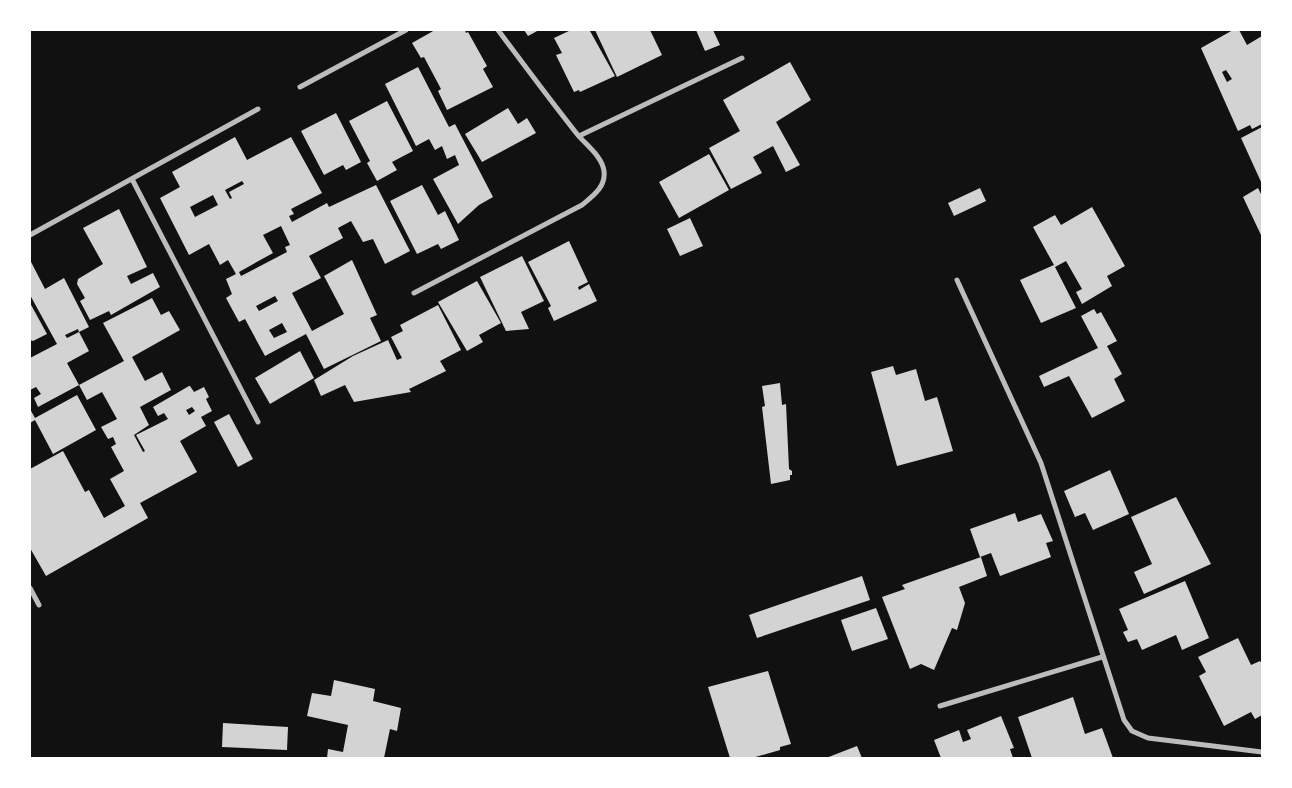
<svg xmlns="http://www.w3.org/2000/svg" width="1292" height="788" font-family="'Fira Sans Condensed',sans-serif">
	<rect width="100%" height="100%" fill="#111"/>
	<g fill="#d3d3d3" fill-rule="evenodd">
		<polygon points="435,30 465,30 466,33 468,32 487,66 483,69 493,87 447,110 438,91 441,89 424,57 421,58 412,43"/>
		<polygon points="524,30 539,30 528,36"/>
		<polygon points="571,30 590,31 615,76 580,92 579,90 574,92 556,55 562,53 554,38"/>
		<polygon points="595,30 650,30 662,55 617,77"/>
		<polygon points="696,30 713,30 720,45 705,51"/>
		<path d="M1233 30H1239L1247 45 1262 36V124L1252 129 1250 125 1238 131 1201 48ZM1226 70 1232 79 1227 82 1222 72Z"/>
		<polygon points="790,62 811,100 776,122 800,165 786,172 773,146 753,157 762,173 731,189 709,148 740,131 723,100"/>
		<polygon points="418,67 449,127 455,124 493,197 479,205 458,224 433,179 459,165 455,155 447,159 442,146 435,150 429,139 416,146 385,84"/>
		<polygon points="387,101 413,151 392,162 397,170 377,181 367,163 370,161 349,121"/>
		<polygon points="508,108 518,124 527,118 536,133 482,162 465,134"/>
		<polygon points="336,113 361,162 346,170 343,165 324,175 301,131"/>
		<polygon points="1262,127 1262,184 1241,138"/>
		<path d="M235 137 247 160 291 137 322 193 291 209 294 214 289 216 292 222 327 203 329 207 376 185 410 251 385 264 373 239 363 242 351 221 338 228 343 238 309 256 321 278 292 293 312 331 344 314 324 276 352 260 377 315 370 318 381 341 324 369 306 334 265 356 245 319 239 322 226 298 232 294 226 279 236 274 228 260 220 265 209 244 189 255 160 198 180 187 172 172ZM242 181 244 184 229 192 232 198 230 199 225 190ZM213 195 218 205 195 217 190 207ZM281 226 290 245 285 247 287 252 241 276 239 272 273 253 263 235ZM275 296 278 301 259 311 256 306ZM282 323 287 332 274 338 269 330Z"/>
		<polygon points="709,154 729,190 679,218 659,182"/>
		<polygon points="422,185 438,215 445,211 459,240 441,249 438,244 417,254 390,201"/>
		<polygon points="980,188 986,201 954,216 948,203"/>
		<polygon points="1258,188 1262,196 1261,235 1243,197"/>
		<polygon points="1092,207 1125,266 1107,276 1112,286 1082,304 1076,292 1082,289 1066,261 1055,267 1076,308 1041,323 1020,280 1054,265 1033,227 1055,215 1061,225"/>
		<polygon points="119,209 147,267 127,276 131,284 153,273 160,287 111,315 109,311 90,320 80,301 85,298 77,284 78,279 103,264 83,228"/>
		<polygon points="690,218 703,246 680,256 667,229"/>
		<polygon points="569,241 588,282 578,287 579,290 589,284 597,301 554,321 548,308 551,306 528,262"/>
		<polygon points="522,256 544,301 521,312 529,329 506,331 480,277"/>
		<polygon points="30,260 45,289 64,278 89,327 79,332 78,329 65,335 67,338 79,332 89,351 67,363 79,385 38,407 34,398 41,394 36,387 30,390 30,358 57,344 30,295"/>
		<polygon points="477,281 501,323 479,335 483,342 467,351 438,302"/>
		<path d="M152 298 161 315 169 311 180 330 132 357 145 381 162 372 171 390 140 407 149 425 134 435 143 452 145 451 136 435 168 419 164 413 158 416 153 407 189 386H190L194 392 204 387 209 397 206 399 212 411 201 417 206 426 180 441 197 472 140 503 148 518 46 576 30 548V469L63 451 85 492 89 490 104 518 125 506 110 479 124 471 111 447 116 444 113 437 108 439 101 427 117 419 102 392 87 400 79 385 124 361 103 323ZM192 407 195 411 189 415 186 410Z"/>
		<polygon points="30,303 47,334 33,341 30,340"/>
		<polygon points="438,305 461,350 440,361 446,371 409,389 411,392 354,402 345,385 321,396 314,380 353,356 388,340 397,360 402,358 391,337 403,331 400,325"/>
		<polygon points="1094,309 1097,314 1101,312 1117,341 1107,346 1122,374 1114,379 1125,401 1092,418 1069,376 1044,387 1039,376 1098,348 1081,316"/>
		<polygon points="300,351 314,378 270,404 255,378"/>
		<polygon points="893,366 896,375 916,369 925,401 937,397 953,451 897,466 871,372"/>
		<polygon points="780,383 782,405 786,404 789,469 792,471 792,475 790,475 790,480 771,484 762,407 765,406 762,386"/>
		<polygon points="77,395 96,430 53,454 35,420 30,423 30,409 35,418"/>
		<polygon points="229,414 253,459 238,467 214,422"/>
		<polygon points="1110,470 1129,514 1093,530 1085,513 1075,517 1064,491"/>
		<polygon points="1176,497 1211,564 1144,594 1134,572 1152,564 1131,517"/>
		<polygon points="1015,513 1018,522 1041,514 1053,541 1046,543 1051,557 1000,576 991,553 980,557 970,529"/>
		<polygon points="981,557 987,576 959,587 965,603 957,630 952,628 934,670 921,664 910,669 882,597 905,589 902,585"/>
		<polygon points="862,576 870,600 757,638 749,615"/>
		<polygon points="1185,581 1209,638 1182,650 1176,635 1142,650 1137,639 1128,642 1123,632 1128,630 1119,609"/>
		<polygon points="876,608 888,639 852,651 841,620"/>
		<polygon points="1238,638 1251,665 1260,661 1262,664 1262,715 1255,719 1251,712 1224,726 1199,676 1206,672 1198,657"/>
		<polygon points="768,671 791,744 780,747 780,750 752,758 730,758 708,687"/>
		<polygon points="334,680 375,689 373,701 401,708 397,731 390,729 384,758 327,758 328,749 343,752 348,725 307,716 312,693 331,696"/>
		<polygon points="1073,697 1085,734 1102,728 1113,758 1032,758 1018,717"/>
		<polygon points="1001,716 1014,748 1010,749 1013,758 941,758 934,740 959,730 963,742 971,739 967,730"/>
		<polygon points="223,723 288,727 287,750 222,747"/>
		<polygon points="857,746 862,758 826,758"/>
	</g>
	<g fill="none" stroke-linecap="round" stroke-linejoin="round">
		<g stroke="#bcbcbc" stroke-width="5">
			<polyline points="300,87 406,30"/>
			<polyline points="579,136 742,58"/>
			<polyline points="132,179 258,422"/>
			<polyline points="30,235 258,109"/>
			<polyline points="957,280 1041,463 1124,720 1132,731 1148,738 1262,752"/>
			<path d="M414 293 582 205C593 196 606 187 604 171 602 156 586 145 577 134 550 100 524 65 498 30"/>
			<polyline points="30,588 39,605"/>
			<polyline points="940,706 1102,657"/>
		</g>
	</g>
	<rect width="1292" height="788" fill="none" stroke="#ffffff" stroke-width="62"/>
</svg>
